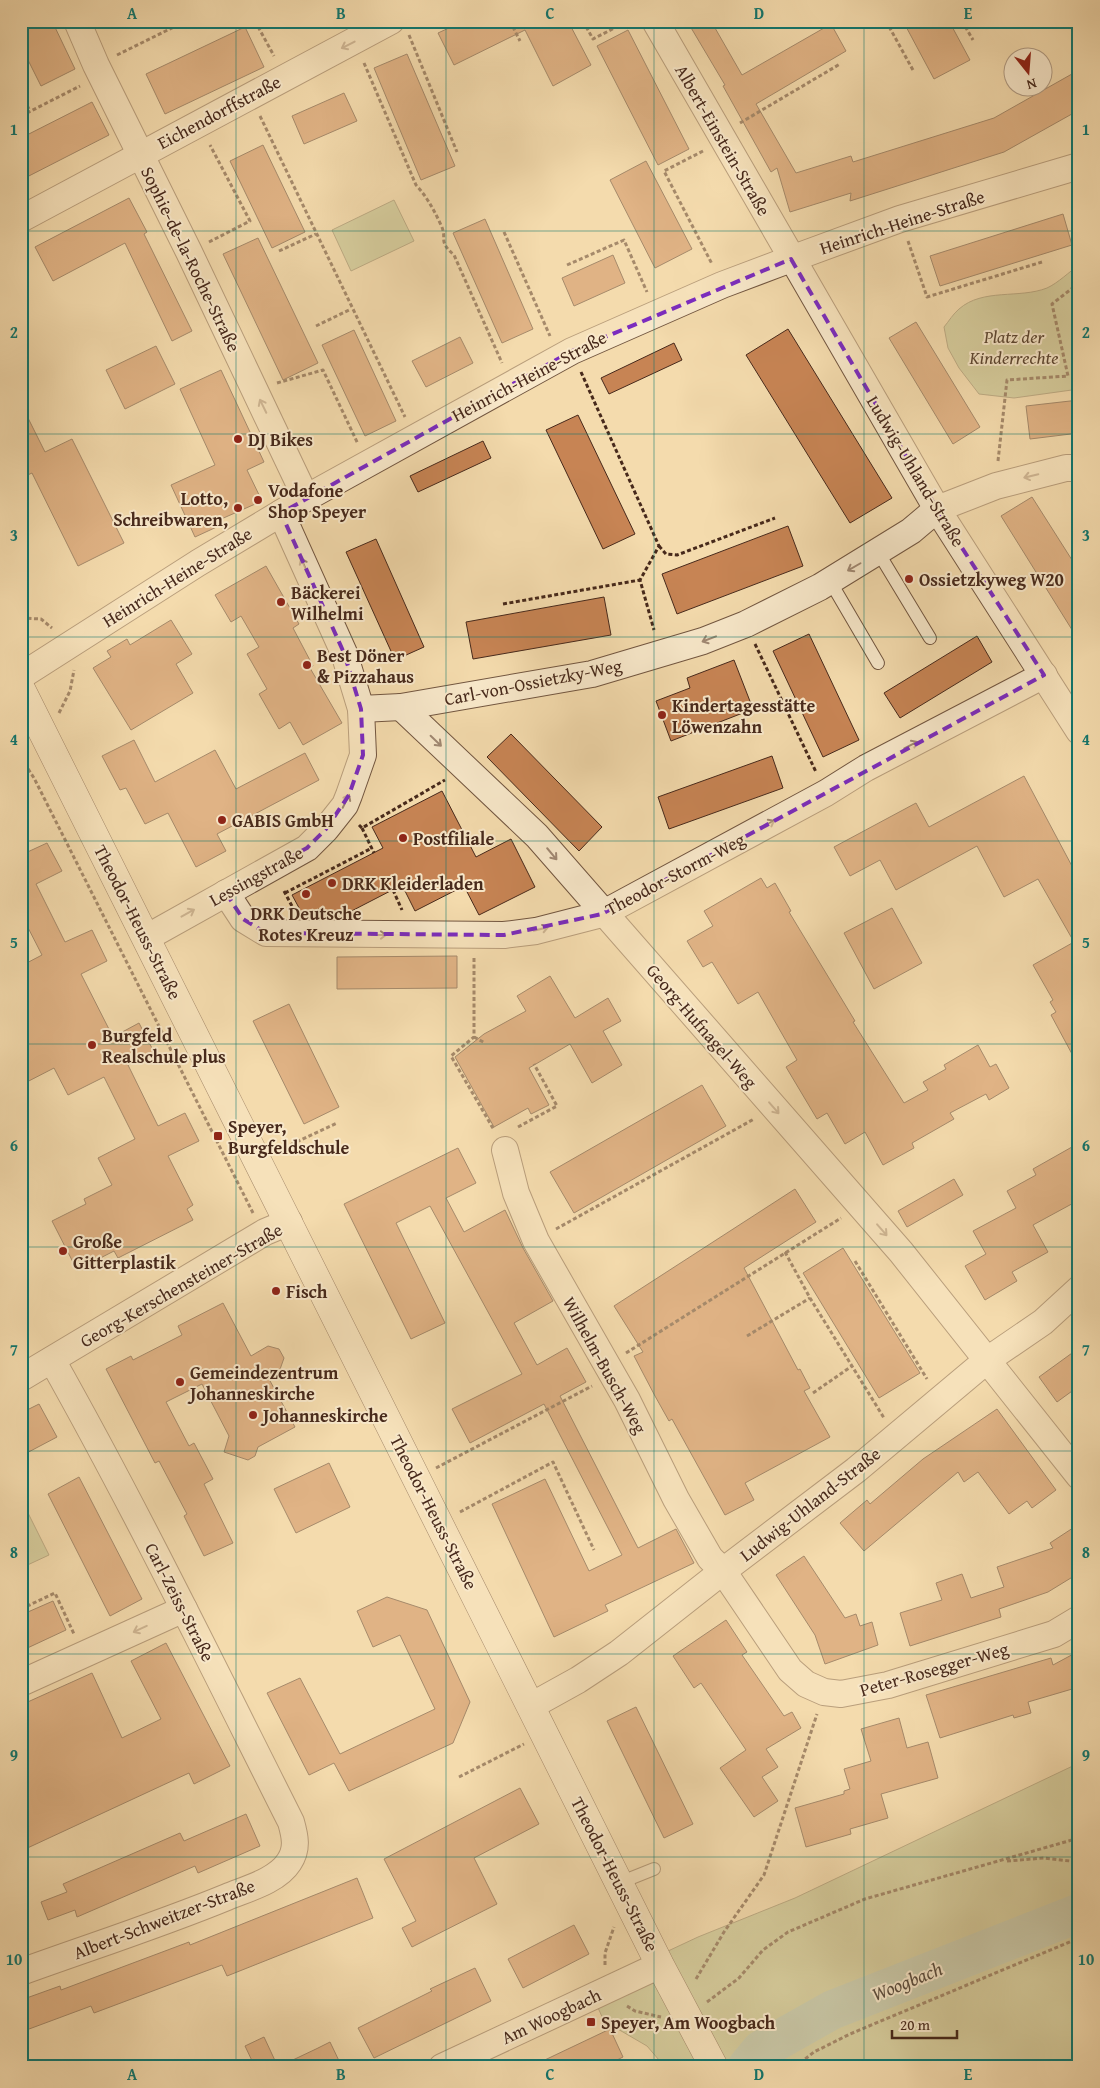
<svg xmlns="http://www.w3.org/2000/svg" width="1100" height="2088" font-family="'Gentium Book Plus',serif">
	<rect width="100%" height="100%" fill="#f4dbad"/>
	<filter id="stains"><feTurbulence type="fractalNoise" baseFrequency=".004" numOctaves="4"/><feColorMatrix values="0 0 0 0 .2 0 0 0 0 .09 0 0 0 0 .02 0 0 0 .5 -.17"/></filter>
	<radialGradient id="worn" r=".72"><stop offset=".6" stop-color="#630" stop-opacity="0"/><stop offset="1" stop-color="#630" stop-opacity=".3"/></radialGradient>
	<g fill="#b5c18f" stroke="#7e7555">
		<polygon points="394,200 414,241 351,271 332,230"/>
		<path d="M1079 265V389L1014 398 979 394 959 368 948 348 944 327C949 321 953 314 959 309 983 288 1019 299 1047 288 1058 283 1069 272 1079 265Z"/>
		<polygon points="25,1507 49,1555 21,1568 21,1508"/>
		<polygon points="1079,1763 1079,2067 665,2067 647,2046 604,2021 589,1988 698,1937 795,1898"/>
	</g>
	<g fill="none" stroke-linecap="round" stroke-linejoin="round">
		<polyline stroke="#9cbbab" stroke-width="39" points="747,2067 761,2050 832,2010 1079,1913"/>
	</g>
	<g fill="#c78454" stroke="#47291b">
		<polygon points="21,21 52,21 75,69 41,86 21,46"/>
		<polygon points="464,21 568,21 591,65 553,86 525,30 454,65 438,33"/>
		<polygon points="687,21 711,21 742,75 831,24 846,51 756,104 796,173 851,156 853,162 994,118 1079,70 1079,110 1004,152 850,201 851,193 790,212 777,168 771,172 723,86 725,85"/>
		<polygon points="903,21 949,21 970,60 934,79"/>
		<polygon points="245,27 264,67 165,114 146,74"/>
		<polygon points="628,30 689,149 658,165 597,46"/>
		<polygon points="407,54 455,166 421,180 374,68"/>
		<polygon points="344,93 357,121 304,144 292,116"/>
		<polygon points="92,102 109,135 21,180 21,138"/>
		<polygon points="263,145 305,232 272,248 230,161"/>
		<polygon points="646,161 692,249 655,268 610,180"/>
		<polygon points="129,198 147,232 144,234 192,331 172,341 125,243 53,281 35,247"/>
		<polygon points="1063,214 1072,245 940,286 930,256"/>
		<polygon points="485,219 533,329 502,343 453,233"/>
		<polygon points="258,238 318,363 283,380 223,254"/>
		<polygon points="613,255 625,283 574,306 562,278"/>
		<polygon points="916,322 980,427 953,444 889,338"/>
		<polygon points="788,329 892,498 850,523 746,355"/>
		<polygon points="354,330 396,421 365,436 322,345"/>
		<polygon points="460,337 473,363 426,387 412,361"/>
		<polygon points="674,343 682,360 609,394 601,378"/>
		<polygon points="156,346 175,384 125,409 106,370"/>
		<polygon points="221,370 264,462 247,470 262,501 219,520 221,525 195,537 171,485 215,465 180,389"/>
		<polygon points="1079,400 1079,433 1030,439 1026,406"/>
		<polygon points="21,404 45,452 72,439 124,543 78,566 32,473 21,478"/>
		<polygon points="578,415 635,534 603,549 546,430"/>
		<polygon points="483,441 491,458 418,492 410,476"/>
		<polygon points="1032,497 1079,571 1079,641 1001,516"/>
		<polygon points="788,526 803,566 677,614 662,574"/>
		<polygon points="376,539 424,647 395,660 346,552"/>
		<polygon points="266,566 299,624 293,628 313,666 310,668 342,723 303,745 290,722 279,729 259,694 267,689 247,654 259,647 241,616 231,622 215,595"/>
		<polygon points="604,597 611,635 473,659 466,622"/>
		<polygon points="171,620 192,654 176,664 193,693 131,730 93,668 111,657 107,651 127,639 130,645"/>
		<polygon points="809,634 859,740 823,757 773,651"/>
		<polygon points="977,636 992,662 900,718 884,693"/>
		<polygon points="734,660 753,709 671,741 656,701 690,688 687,678"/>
		<polygon points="511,734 602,827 579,851 487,757"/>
		<polygon points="134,740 155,782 215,750 236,789 305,753 319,780 217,834 226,851 196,867 168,813 145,824 126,788 120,790 102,756"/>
		<polygon points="772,756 783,788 669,829 658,797"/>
		<polygon points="1024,776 1073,868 1079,865 1079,1067 1051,1015 1056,1012 1050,1002 1053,1000 1033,965 1074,942 1038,879 1004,897 977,846 896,890 880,860 850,876 834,847 916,803 929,827"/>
		<polygon points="442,791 476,857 511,839 535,887 479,915 464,886 415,911 402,885 336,919 324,918 319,909 304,917 292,895 383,848 372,827"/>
		<polygon points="47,843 62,871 36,884 65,942 92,930 107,961 81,974 113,1037 139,1023 154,1052 128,1065 158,1126 185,1113 199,1141 168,1156 193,1205 187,1209 193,1220 118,1258 114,1251 77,1270 52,1221 86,1204 84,1199 112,1185 98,1158 135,1139 104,1077 68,1095 54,1068 21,1085 21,966 42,955 21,914 21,855"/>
		<polygon points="761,878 767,888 775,883 791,911 789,912 855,1021 853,1022 904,1103 928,1090 923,1082 946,1069 944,1065 978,1045 990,1067 996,1064 1009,1088 989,1100 986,1094 950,1113 954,1119 912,1143 914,1148 883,1165 865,1132 845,1144 827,1113 817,1119 786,1067 797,1060 758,992 738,1004 712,962 703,967 687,941 713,926 704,911"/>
		<polygon points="892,908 922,963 874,989 844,933"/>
		<polygon points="457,956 457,988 337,989 337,957"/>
		<polygon points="550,976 575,1018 608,998 621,1021 603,1031 622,1065 592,1083 570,1044 529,1068 549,1105 531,1114 528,1108 494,1127 455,1057 484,1034 526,1011 517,996"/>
		<polygon points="289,1004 339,1107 304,1124 253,1021"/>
		<polygon points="702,1085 726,1126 574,1213 550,1172"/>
		<polygon points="1079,1143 1079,1200 1033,1225 1048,1252 1012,1272 1017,1281 985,1300 965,1266 986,1254 973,1231 1016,1208 1007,1191 1036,1175 1033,1169"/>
		<polygon points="458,1148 476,1183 446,1198 464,1232 505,1210 523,1248 553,1301 514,1323 537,1365 567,1348 586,1382 560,1396 638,1548 676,1529 694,1563 605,1605 608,1611 554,1637 492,1504 545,1479 589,1571 622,1555 544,1404 470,1443 452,1409 522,1374 430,1206 396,1223 445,1323 411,1339 344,1204"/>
		<polygon points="954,1179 963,1195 907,1227 898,1211"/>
		<polygon points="795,1189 816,1222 744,1268 798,1370 800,1369 810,1388 804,1391 830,1437 745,1483 754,1500 725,1515 672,1419 669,1421 655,1396 634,1356 643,1352 614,1306"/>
		<polygon points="843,1248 920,1373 879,1398 803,1273"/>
		<polygon points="223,1303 251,1356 268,1346 279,1349 284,1358 278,1375 269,1379 295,1427 258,1447 255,1456 248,1460 224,1452 229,1436 202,1384 166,1402 189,1446 194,1443 213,1479 204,1484 233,1543 204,1556 184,1516 187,1514 159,1461 155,1463 106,1369 131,1356 133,1360 182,1335 178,1326"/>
		<polygon points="1079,1348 1079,1386 1057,1402 1039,1377"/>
		<polygon points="39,1404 57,1437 21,1456 21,1413"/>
		<polygon points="997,1409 1056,1490 1032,1508 1027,1501 1009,1514 978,1472 964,1482 958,1472 864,1551 840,1523 867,1500 870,1504 923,1459"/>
		<polygon points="329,1463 350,1507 296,1533 274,1489"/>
		<polygon points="79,1477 142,1599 110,1616 48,1494"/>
		<polygon points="1079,1524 1079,1573 1048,1592 999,1609 1001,1617 910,1646 900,1613 942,1600 936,1583 962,1574 971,1598 1004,1587 997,1567 1053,1548 1050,1543"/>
		<polygon points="804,1556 845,1618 856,1614 860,1626 872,1622 878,1645 825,1664 815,1635 776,1575"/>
		<polygon points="387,1597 427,1610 470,1702 453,1743 349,1791 334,1763 309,1775 267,1693 300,1678 340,1754 435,1709 400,1635 373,1647 357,1611"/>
		<polygon points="53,1601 66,1630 21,1651 21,1615"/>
		<polygon points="726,1620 747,1652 742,1655 784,1716 792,1712 801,1728 766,1749 778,1767 762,1777 778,1801 754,1817 720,1768 746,1750 701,1683 694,1688 673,1656"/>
		<polygon points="166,1643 230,1766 194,1784 189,1773 21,1851 21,1705 92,1673 122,1738 161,1719 131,1661"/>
		<polygon points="1079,1651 1079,1687 1028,1702 1031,1713 1014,1718 1013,1715 940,1738 926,1695 1051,1658 1053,1665"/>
		<polygon points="636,1707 693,1824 664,1838 607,1721"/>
		<polygon points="899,1718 907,1748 928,1742 938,1778 881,1794 888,1818 850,1829 851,1834 806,1847 795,1808 844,1794 844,1791 850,1789 844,1769 871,1761 861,1729"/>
		<polygon points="520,1788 539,1824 474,1858 497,1904 412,1947 402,1928 416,1921 384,1859"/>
		<polygon points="246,1814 260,1846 198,1873 195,1866 77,1917 75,1910 48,1920 41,1902 67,1892 63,1884 180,1833 184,1841"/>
		<polygon points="357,1878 373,1918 227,1976 222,1965 94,2013 91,2006 21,2032 21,2000 60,1986 61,1990 189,1942 190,1945"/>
		<polygon points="574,1925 589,1954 523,1988 508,1959"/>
		<polygon points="475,1968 491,2001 374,2058 358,2028 432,1991 430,1989"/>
		<polygon points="610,2029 623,2057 603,2067 530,2067"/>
		<polygon points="264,2037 278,2067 255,2067 245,2046"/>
		<polygon points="330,2042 342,2067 278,2067 316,2049"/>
	</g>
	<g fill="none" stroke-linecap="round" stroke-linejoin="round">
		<defs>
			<g id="service">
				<polyline points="878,552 930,638"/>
				<polyline points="830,581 878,663"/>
				<polyline points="619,1883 654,1869"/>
			</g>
			<g id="minor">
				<polyline points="77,21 96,65 189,252 306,498"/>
				<polyline points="655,21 937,509 1079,731"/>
				<polyline points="21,219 391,21"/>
				<polyline points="21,676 198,563 306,498 572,351 722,285 791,259 900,219 1079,166"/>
				<polyline points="401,707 537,836 901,1252 1079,1476"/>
				<polyline points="361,709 401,707 592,674 703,641 746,624 820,587 911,531 937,509 996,486 1066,468 1079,468"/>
				<polyline points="226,893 243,919 266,933 504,935 536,931 602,914 826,793 866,768 1044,675"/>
				<polyline points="146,938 307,848 326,829 345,805 349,795 363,755 361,709 344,653 281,513"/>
				<polyline points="505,1150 516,1193 536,1241 627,1400 676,1499 710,1558 723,1571 790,1670 806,1684 824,1692 841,1694 888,1685 1054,1634 1079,1619"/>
				<polyline points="21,1378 265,1232 289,1222"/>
				<polyline points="21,1683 184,1609"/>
				<polyline points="531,1706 578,1680 619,1653 723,1571 856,1470 986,1361 1043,1322 1079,1289"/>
				<path d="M21 1972C90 1947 159 1925 227 1897 246 1889 277 1881 289 1862 298 1849 295 1836 291 1822 213 1667 137 1511 52 1360"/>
				<polyline points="442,2067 660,1965"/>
			</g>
			<polyline id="secondary" points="21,689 660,1965 714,2067"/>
		</defs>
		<use href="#service" stroke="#725640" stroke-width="14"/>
		<use href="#minor" stroke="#725640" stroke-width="28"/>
		<use href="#secondary" stroke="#47291b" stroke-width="29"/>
		<g stroke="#47291b" stroke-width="3" stroke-dasharray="4 2.5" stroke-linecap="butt">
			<polyline points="255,21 274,56"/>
			<polyline points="510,21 520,41"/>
			<polyline points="583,21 593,39 628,21"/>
			<polyline points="886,21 914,72"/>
			<polyline points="962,21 973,40"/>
			<polyline points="409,35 457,152"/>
			<polyline points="117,55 186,21"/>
			<path d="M364 63 416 185C427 197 434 210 441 225 448 240 437 240 454 255L502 363"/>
			<polyline points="21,94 30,111"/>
			<polyline points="21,116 80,86"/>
			<polyline points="260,116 405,417"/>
			<polyline points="740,123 840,64"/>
			<polyline points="703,151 664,171 712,264"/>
			<polyline points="504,232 550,336"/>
			<polyline points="908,241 927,297 1042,262"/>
			<polyline points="209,242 250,221 210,145"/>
			<polyline points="279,251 316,234"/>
			<polyline points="567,265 624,240 647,292"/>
			<polyline points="316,326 351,309"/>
			<polyline points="581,372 659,546 640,580 654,630"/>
			<polyline points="277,383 323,370 358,444"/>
			<polyline points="998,461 1007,380 1068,376 1052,304 1079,283"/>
			<polyline points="659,546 666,554 677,555 775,518"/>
			<polyline points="503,604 640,580"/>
			<polyline points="21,618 41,619 52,628"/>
			<polyline points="755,644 816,772"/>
			<polyline points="59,713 70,691 74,670"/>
			<polyline points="21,758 34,778 253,1213"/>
			<polyline points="359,825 362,828 445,780"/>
			<polyline points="362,828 374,853"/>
			<polyline points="393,890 402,910"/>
			<polyline points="284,891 294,910"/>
			<polyline points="285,893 372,848"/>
			<polyline points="474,958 474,1037 451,1056 494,1130"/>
			<polyline points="474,1037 485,1043"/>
			<polyline points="518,1127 557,1106 534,1064"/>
			<polyline points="279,1150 337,1123"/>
			<polyline points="556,1229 754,1119"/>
			<polyline points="785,1252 810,1298 884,1418"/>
			<polyline points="855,1261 927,1379"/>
			<polyline points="747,1336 810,1298"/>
			<polyline points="626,1353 841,1218"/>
			<polyline points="813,1393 852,1366"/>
			<polyline points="436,1468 592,1386"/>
			<polyline points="460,1512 553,1462 594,1550"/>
			<polyline points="21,1609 55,1593 74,1634"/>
			<polyline points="459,1777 524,1744"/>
			<polyline points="1007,1861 1044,1858 1079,1862"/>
			<polyline points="605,1965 605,1953 614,1927"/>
			<polyline points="696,1979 724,1932 764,1875 817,1714"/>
			<polyline points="707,2002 739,1978 763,1950 788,1932 865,1899 1079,1838"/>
			<polyline points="627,2006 635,2011 661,2017"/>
			<polyline points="795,2067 814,2052 850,2034 1079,1938"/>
		</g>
		<use href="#service" stroke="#f8e8ca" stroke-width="12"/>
		<use href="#minor" stroke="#f8e8ca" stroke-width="26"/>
		<use href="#secondary" stroke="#f8e8ca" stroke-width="28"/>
	</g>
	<defs><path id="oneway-shaft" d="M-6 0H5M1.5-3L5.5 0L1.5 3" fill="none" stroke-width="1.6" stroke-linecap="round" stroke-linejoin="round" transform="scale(1.25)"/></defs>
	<g stroke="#a08872">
		<use href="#oneway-shaft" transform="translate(348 45) rotate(153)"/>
		<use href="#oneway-shaft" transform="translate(263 406) rotate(-116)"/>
		<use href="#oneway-shaft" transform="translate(1031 476) rotate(167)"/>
		<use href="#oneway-shaft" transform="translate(304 565) rotate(-114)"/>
		<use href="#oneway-shaft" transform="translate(854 567) rotate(150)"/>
		<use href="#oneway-shaft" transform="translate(709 639) rotate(159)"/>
		<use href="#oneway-shaft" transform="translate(436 741) rotate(44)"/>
		<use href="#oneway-shaft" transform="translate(911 745) rotate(-27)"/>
		<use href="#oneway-shaft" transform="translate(346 801) rotate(-64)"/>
		<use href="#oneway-shaft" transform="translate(768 824) rotate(-29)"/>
		<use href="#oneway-shaft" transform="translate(552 854) rotate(50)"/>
		<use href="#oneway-shaft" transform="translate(188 913) rotate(-29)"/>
		<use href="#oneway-shaft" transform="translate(541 929) rotate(-13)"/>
		<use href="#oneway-shaft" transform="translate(379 935)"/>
		<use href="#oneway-shaft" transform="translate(774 1108) rotate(49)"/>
		<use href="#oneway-shaft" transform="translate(882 1230) rotate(49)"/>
		<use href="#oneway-shaft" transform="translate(140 1629) rotate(155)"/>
	</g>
	<path d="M0 0H1100V2088H0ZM791 259 937 509 1044 675 602 914 504 935 266 933 243 919 226 893 307 848 326 829 349 795 363 755 361 709 344 653 281 513 572 351Z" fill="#f4dbad" fill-opacity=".55" fill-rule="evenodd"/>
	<path fill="none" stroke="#7b2cbf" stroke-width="4" stroke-dasharray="10 6" stroke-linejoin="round" d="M791 259 937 509 1044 675 602 914 504 935 266 933 243 919 226 893 307 848 326 829 349 795 363 755 361 709 344 653 281 513 572 351Z"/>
	<path fill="none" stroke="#0f766e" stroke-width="1" stroke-opacity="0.55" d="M236 21V2067M446 21V2067M654 21V2067M864 21V2067M21 231H1079M21 434H1079M21 637H1079M21 841H1079M21 1044H1079M21 1247H1079M21 1451H1079M21 1654H1079M21 1857H1079"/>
	<g fill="#8f2418" stroke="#f8e8ca" stroke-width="2">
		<circle cx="238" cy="439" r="5"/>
		<circle cx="258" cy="500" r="5"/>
		<circle cx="238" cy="508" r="5"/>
		<circle cx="909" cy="579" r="5"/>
		<circle cx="281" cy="602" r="5"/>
		<circle cx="307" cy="665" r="5"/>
		<circle cx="662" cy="715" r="5"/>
		<circle cx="222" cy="820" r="5"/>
		<circle cx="403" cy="838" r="5"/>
		<circle cx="332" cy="883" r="5"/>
		<circle cx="306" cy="894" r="5"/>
		<circle cx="92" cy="1045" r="5"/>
		<rect x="213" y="1131" width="10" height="10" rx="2.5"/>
		<circle cx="63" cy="1251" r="5"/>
		<circle cx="276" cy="1291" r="5"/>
		<circle cx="180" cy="1382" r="5"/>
		<circle cx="253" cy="1415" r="5"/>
		<rect x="586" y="2017" width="10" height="10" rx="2.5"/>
	</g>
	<g text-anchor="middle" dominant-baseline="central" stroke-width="4" stroke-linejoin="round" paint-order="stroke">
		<g font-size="18" fill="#47291b" stroke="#f8e8ca">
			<text transform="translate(219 112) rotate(-28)">Eichendorffstraße</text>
			<text transform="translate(723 140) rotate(60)">Albert-Einstein-Straße</text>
			<text transform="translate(902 222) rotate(-18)">Heinrich-Heine-Straße</text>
			<text transform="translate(191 259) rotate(64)">Sophie-de-la-Roche-Straße</text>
			<text transform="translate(529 376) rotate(-28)">Heinrich-Heine-Straße</text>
			<text transform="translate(916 471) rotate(59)">Ludwig-Uhland-Straße</text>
			<text transform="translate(177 577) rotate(-32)">Heinrich-Heine-Straße</text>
			<text transform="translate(533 682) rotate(-11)">Carl-von-Ossietzky-Weg</text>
			<text transform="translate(675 874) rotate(-28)">Theodor-Storm-Weg</text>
			<text transform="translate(256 876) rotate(-29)">Lessingstraße</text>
			<text transform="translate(138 922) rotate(63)">Theodor-Heuss-Straße</text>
			<text transform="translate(702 1026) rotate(49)">Georg-Hufnagel-Weg</text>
			<text transform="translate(181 1285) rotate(-30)">Georg-Kerschensteiner-Straße</text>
			<text transform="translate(605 1365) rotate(61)">Wilhelm-Busch-Weg</text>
			<text transform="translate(810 1504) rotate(-38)">Ludwig-Uhland-Straße</text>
			<text transform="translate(434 1512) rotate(63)">Theodor-Heuss-Straße</text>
			<text transform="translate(180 1602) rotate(63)">Carl-Zeiss-Straße</text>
			<text transform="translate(934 1669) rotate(-16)">Peter-Rosegger-Weg</text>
			<text transform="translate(615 1874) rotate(63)">Theodor-Heuss-Straße</text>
			<text transform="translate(164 1919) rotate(-21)">Albert-Schweitzer-Straße</text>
			<text transform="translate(551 2016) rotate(-25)">Am Woogbach</text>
		</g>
		<g font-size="18" font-style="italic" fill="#5d4732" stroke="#f8e8ca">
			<text x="1014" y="336">Platz der<tspan x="1014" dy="21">Kinderrechte</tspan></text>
		</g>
		<g font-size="18" font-weight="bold" fill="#47291b" stroke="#f8e8ca" text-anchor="start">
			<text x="248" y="439">DJ Bikes</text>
			<text x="268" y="490">Vodafone<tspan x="268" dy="21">Shop Speyer</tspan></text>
			<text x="228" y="498" text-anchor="end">Lotto,<tspan x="228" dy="21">Schreibwaren,</tspan></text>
			<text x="919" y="579">Ossietzkyweg W20</text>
			<text x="291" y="592">Bäckerei<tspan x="291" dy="21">Wilhelmi</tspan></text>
			<text x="317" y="655">Best Döner<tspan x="317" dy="21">&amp; Pizzahaus</tspan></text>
			<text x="672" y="705">Kindertagesstätte<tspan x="672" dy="21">Löwenzahn</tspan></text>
			<text x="232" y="820">GABIS GmbH</text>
			<text x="413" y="838">Postfiliale</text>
			<text x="342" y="883">DRK Kleiderladen</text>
			<text x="306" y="913" text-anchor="middle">DRK Deutsche<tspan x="306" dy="21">Rotes Kreuz</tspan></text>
			<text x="102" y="1035">Burgfeld<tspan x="102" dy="21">Realschule plus</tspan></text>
			<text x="228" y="1126">Speyer,<tspan x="228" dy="21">Burgfeldschule</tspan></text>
			<text x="73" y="1241">Große<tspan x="73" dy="21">Gitterplastik</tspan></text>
			<text x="286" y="1291">Fisch</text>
			<text x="190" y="1372">Gemeindezentrum<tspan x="190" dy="21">Johanneskirche</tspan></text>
			<text x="263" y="1415">Johanneskirche</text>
			<text x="601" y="2022">Speyer, Am Woogbach</text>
		</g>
		<g font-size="19" font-style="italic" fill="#5c4e3f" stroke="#f8e8ca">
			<text transform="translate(907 1981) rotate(-22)">Woogbach</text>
		</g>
	</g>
	<rect width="1100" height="2088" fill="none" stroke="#f4dbad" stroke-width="55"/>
	<g transform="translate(1028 72) rotate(163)"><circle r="24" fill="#f8e8ca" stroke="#b19c84"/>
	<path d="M0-4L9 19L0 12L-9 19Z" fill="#8f2418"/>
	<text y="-8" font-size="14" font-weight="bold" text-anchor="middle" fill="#47291b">N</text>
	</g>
	<path d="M892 2030v8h65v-8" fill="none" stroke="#47291b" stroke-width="2.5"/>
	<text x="900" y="2030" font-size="15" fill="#47291b" stroke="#f8e8ca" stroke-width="4" paint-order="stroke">20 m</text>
	<rect x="28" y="28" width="1044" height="2032" fill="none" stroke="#0f766e" stroke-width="2"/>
	<g font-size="16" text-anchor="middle" font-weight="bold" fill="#0f766e">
		<text x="132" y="19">A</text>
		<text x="341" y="19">B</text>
		<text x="550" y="19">C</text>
		<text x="759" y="19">D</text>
		<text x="968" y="19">E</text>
		<text x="14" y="135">1</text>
		<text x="1086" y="135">1</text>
		<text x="14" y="338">2</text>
		<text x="1086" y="338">2</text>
		<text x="14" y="541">3</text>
		<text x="1086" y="541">3</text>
		<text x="14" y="745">4</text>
		<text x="1086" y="745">4</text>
		<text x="14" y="948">5</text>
		<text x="1086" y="948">5</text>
		<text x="14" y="1151">6</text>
		<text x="1086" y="1151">6</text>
		<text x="14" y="1355">7</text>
		<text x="1086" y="1355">7</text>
		<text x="14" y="1558">8</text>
		<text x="1086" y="1558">8</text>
		<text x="14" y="1761">9</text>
		<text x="1086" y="1761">9</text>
		<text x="14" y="1965">10</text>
		<text x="1086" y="1965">10</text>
		<text x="132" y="2080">A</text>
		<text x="341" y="2080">B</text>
		<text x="550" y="2080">C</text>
		<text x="759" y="2080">D</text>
		<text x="968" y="2080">E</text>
	</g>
	<rect width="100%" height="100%" filter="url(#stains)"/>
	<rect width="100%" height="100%" fill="url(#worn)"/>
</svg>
